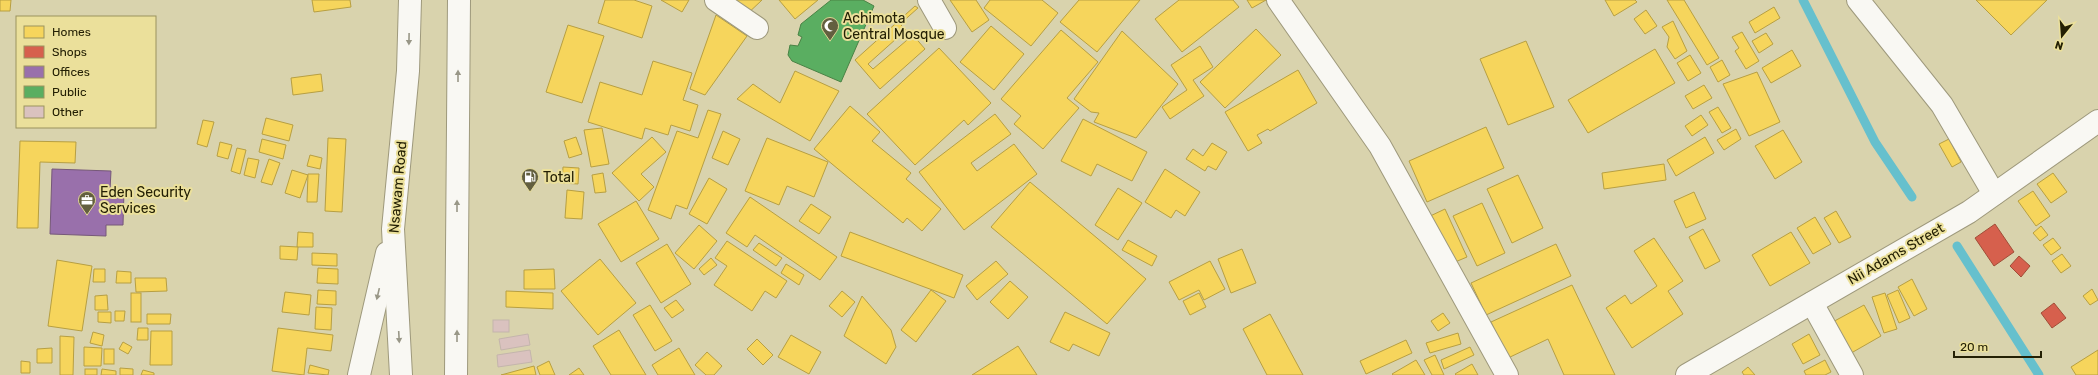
<svg xmlns="http://www.w3.org/2000/svg" width="2098" height="375" font-family="Rubik,sans-serif">
	<rect width="100%" height="100%" fill="#d9d3ad"/>
	<g fill="#f6d55c" stroke="#b79f42">
		<polygon points="0,0 11,0 10,11 0,11"/>
		<polygon points="312,0 350,0 351,7 314,12"/>
		<polygon points="605,0 634,0 652,6 642,38 598,23"/>
		<polygon points="661,0 689,0 682,12"/>
		<polygon points="728,0 762,0 744,17"/>
		<polygon points="779,0 818,0 795,19"/>
		<polygon points="950,0 976,0 989,20 972,32"/>
		<polygon points="990,0 1042,0 1058,13 1031,46 984,8"/>
		<polygon points="1079,0 1140,0 1097,52 1060,22"/>
		<polygon points="1179,0 1233,0 1239,7 1182,52 1155,19"/>
		<polygon points="1247,0 1266,0 1252,8"/>
		<polygon points="1605,0 1635,0 1637,2 1614,16"/>
		<polygon points="1667,0 1684,0 1719,58 1707,65"/>
		<polygon points="1976,0 2047,0 2011,35"/>
		<polygon points="915,6 918,8 900,24 906,30 868,64 873,69 913,35 925,49 880,89 855,60"/>
		<polygon points="1774,7 1780,18 1755,33 1749,22"/>
		<polygon points="1646,10 1657,26 1645,34 1634,19"/>
		<polygon points="716,15 747,36 705,95 690,89"/>
		<polygon points="1673,21 1687,51 1675,59 1667,47 1669,37 1662,27"/>
		<polygon points="568,25 604,36 582,103 546,92"/>
		<polygon points="991,26 1024,54 994,90 960,62"/>
		<polygon points="1256,29 1281,55 1225,108 1200,82"/>
		<polygon points="1061,30 1098,62 1067,98 1079,108 1043,149 1014,124 1021,116 1001,99"/>
		<polygon points="1122,31 1178,84 1136,138 1094,122 1099,113 1091,112 1074,99"/>
		<polygon points="1742,32 1759,61 1746,69 1735,51 1739,48 1732,37"/>
		<polygon points="1766,33 1773,44 1759,53 1752,41"/>
		<polygon points="1526,41 1554,107 1508,125 1480,59"/>
		<polygon points="1200,46 1213,67 1193,80 1204,96 1170,119 1162,107 1187,90 1171,65"/>
		<polygon points="939,48 991,103 968,125 964,120 915,165 867,114"/>
		<polygon points="1655,49 1675,83 1588,133 1568,100"/>
		<polygon points="1792,50 1801,66 1771,83 1762,68"/>
		<polygon points="1690,55 1701,73 1688,81 1677,63"/>
		<polygon points="1722,60 1730,75 1718,82 1710,67"/>
		<polygon points="653,61 692,73 683,100 698,105 690,131 671,125 668,135 645,128 642,139 588,122 600,82 642,95"/>
		<polygon points="1298,70 1317,103 1270,131 1268,129 1257,135 1262,143 1248,151 1225,112"/>
		<polygon points="795,71 839,91 810,141 737,99 753,84 780,103"/>
		<polygon points="1757,72 1780,122 1749,136 1723,84"/>
		<polygon points="321,74 323,91 293,95 291,78"/>
		<polygon points="1704,85 1712,98 1693,109 1685,96"/>
		<polygon points="850,106 880,132 872,141 911,173 906,179 941,209 922,231 907,218 903,223 814,149"/>
		<polygon points="1718,107 1731,128 1722,133 1709,112"/>
		<polygon points="708,110 721,114 687,209 676,205 671,219 648,210 677,131 698,138"/>
		<polygon points="995,114 1011,134 971,163 977,171 1014,144 1037,174 964,230 919,172"/>
		<polygon points="1701,115 1708,125 1692,136 1685,126"/>
		<polygon points="266,118 293,125 289,141 262,134"/>
		<polygon points="1083,119 1147,152 1132,181 1097,164 1091,176 1061,161"/>
		<polygon points="203,120 214,122 207,147 197,144"/>
		<polygon points="1486,127 1504,168 1427,202 1409,161"/>
		<polygon points="602,128 609,164 591,167 584,130"/>
		<polygon points="1736,129 1741,139 1724,150 1717,140"/>
		<polygon points="1783,130 1802,162 1775,179 1755,146"/>
		<polygon points="723,131 740,139 728,165 712,158"/>
		<polygon points="576,137 582,154 569,158 564,141"/>
		<polygon points="652,137 666,152 641,174 654,187 639,201 612,173"/>
		<polygon points="1705,137 1714,153 1676,176 1667,160"/>
		<polygon points="328,138 346,139 342,212 325,211"/>
		<polygon points="767,138 828,162 814,197 787,186 779,205 745,191"/>
		<polygon points="262,139 286,145 283,159 259,152"/>
		<polygon points="1949,139 1961,162 1952,167 1939,144"/>
		<polygon points="20,141 76,142 75,163 40,162 38,228 17,228"/>
		<polygon points="220,142 232,145 228,159 217,156"/>
		<polygon points="1212,143 1227,152 1216,170 1208,166 1205,171 1186,159 1193,149 1203,156"/>
		<polygon points="237,148 246,150 240,174 231,171"/>
		<polygon points="310,155 322,158 320,169 307,166"/>
		<polygon points="248,158 259,160 255,178 244,175"/>
		<polygon points="269,159 280,163 272,185 261,182"/>
		<polygon points="1664,164 1666,180 1604,189 1602,173"/>
		<polygon points="563,167 579,168 578,184 562,183"/>
		<polygon points="1165,169 1200,192 1185,216 1176,210 1171,218 1145,202"/>
		<polygon points="292,170 308,175 300,198 285,193"/>
		<polygon points="603,173 606,192 595,193 592,175"/>
		<polygon points="2053,173 2067,192 2051,203 2037,184"/>
		<polygon points="308,174 319,174 317,202 307,202"/>
		<polygon points="1518,175 1543,228 1512,243 1487,189"/>
		<polygon points="709,178 727,189 707,224 689,214"/>
		<polygon points="1030,182 1146,279 1107,324 991,227"/>
		<polygon points="1118,188 1142,203 1118,240 1095,225"/>
		<polygon points="567,190 584,192 582,219 565,218"/>
		<polygon points="2033,191 2050,216 2036,226 2018,201"/>
		<polygon points="1694,192 1706,219 1686,228 1674,201"/>
		<polygon points="750,197 837,257 820,280 755,235 747,247 726,233"/>
		<polygon points="636,201 659,239 621,262 598,224"/>
		<polygon points="1482,203 1505,253 1477,266 1453,216"/>
		<polygon points="811,204 831,217 819,234 799,221"/>
		<polygon points="1445,209 1467,257 1448,265 1426,218"/>
		<polygon points="1836,211 1851,237 1839,243 1824,218"/>
		<polygon points="1815,217 1831,244 1813,254 1797,228"/>
		<polygon points="699,225 717,241 694,269 675,253"/>
		<polygon points="2041,226 2048,235 2040,241 2033,233"/>
		<polygon points="1703,229 1720,261 1705,269 1689,237"/>
		<polygon points="298,232 313,233 313,247 297,247"/>
		<polygon points="850,232 963,275 954,298 841,256"/>
		<polygon points="1791,232 1810,263 1770,286 1752,255"/>
		<polygon points="1654,238 1683,281 1668,291 1683,314 1632,348 1606,308 1625,295 1631,304 1657,286 1634,251"/>
		<polygon points="2053,238 2061,248 2051,255 2043,245"/>
		<polygon points="1128,240 1157,256 1152,266 1122,250"/>
		<polygon points="727,241 787,281 776,298 765,291 752,311 714,285 727,266 715,258"/>
		<polygon points="759,243 782,258 776,266 753,250"/>
		<polygon points="667,244 691,284 661,303 636,263"/>
		<polygon points="1556,244 1571,276 1486,315 1471,283"/>
		<polygon points="280,246 298,247 297,260 280,259"/>
		<polygon points="1242,249 1256,283 1231,293 1218,259"/>
		<polygon points="312,253 337,254 337,266 312,265"/>
		<polygon points="2062,254 2071,266 2061,273 2052,261"/>
		<polygon points="711,258 717,265 704,275 699,269"/>
		<polygon points="600,259 636,303 598,335 561,291"/>
		<polygon points="57,260 92,266 82,331 48,326"/>
		<polygon points="996,261 1008,274 977,300 966,286"/>
		<polygon points="1210,261 1225,289 1204,300 1199,290 1179,300 1169,282"/>
		<polygon points="786,264 804,275 799,285 781,273"/>
		<polygon points="318,268 338,269 338,284 317,283"/>
		<polygon points="94,269 105,269 105,282 93,282"/>
		<polygon points="554,269 555,289 524,289 524,270"/>
		<polygon points="117,271 131,272 131,283 116,283"/>
		<polygon points="135,278 166,278 167,291 136,292"/>
		<polygon points="1912,279 1927,309 1914,316 1898,287"/>
		<polygon points="1010,281 1028,297 1008,319 990,302"/>
		<polygon points="1572,285 1615,375 1564,375 1548,339 1508,358 1491,322"/>
		<polygon points="2092,289 2098,300 2090,305 2083,296"/>
		<polygon points="318,290 336,291 336,305 317,304"/>
		<polygon points="931,290 946,301 916,342 901,330"/>
		<polygon points="1898,290 1910,318 1899,323 1887,295"/>
		<polygon points="506,291 553,293 553,309 506,307"/>
		<polygon points="842,291 855,302 842,317 829,306"/>
		<polygon points="285,292 311,295 309,315 282,312"/>
		<rect x="131" y="293" width="10" height="29"/>
		<polygon points="1199,293 1206,307 1190,315 1183,301"/>
		<polygon points="1885,293 1897,329 1884,333 1872,297"/>
		<polygon points="107,295 108,310 95,310 95,296"/>
		<polygon points="862,296 891,330 896,347 886,364 844,336"/>
		<polygon points="676,300 684,310 672,318 664,308"/>
		<polygon points="650,305 672,341 655,351 633,315"/>
		<polygon points="1864,305 1881,336 1846,356 1829,324"/>
		<polygon points="316,307 332,308 331,330 315,329"/>
		<polygon points="115,311 125,311 124,321 115,321"/>
		<polygon points="98,312 111,312 111,323 98,322"/>
		<polygon points="1065,312 1110,333 1099,356 1073,344 1069,351 1050,342"/>
		<polygon points="1443,313 1450,323 1438,331 1431,321"/>
		<polygon points="147,314 171,314 170,324 147,324"/>
		<polygon points="1270,314 1303,375 1267,375 1243,329"/>
		<polygon points="138,328 148,328 148,340 137,340"/>
		<polygon points="278,328 333,335 331,351 307,348 304,375 272,371"/>
		<polygon points="619,330 646,375 611,375 593,346"/>
		<polygon points="151,331 172,331 172,365 150,365"/>
		<polygon points="93,332 104,335 102,346 90,343"/>
		<polygon points="1458,333 1461,344 1430,353 1426,343"/>
		<polygon points="1809,334 1820,355 1803,364 1792,344"/>
		<polygon points="791,335 821,352 809,374 778,357"/>
		<polygon points="60,336 74,337 73,375 60,375"/>
		<polygon points="757,339 773,355 763,365 747,349"/>
		<polygon points="1406,340 1412,353 1366,374 1360,361"/>
		<polygon points="123,342 132,347 128,354 119,349"/>
		<polygon points="1018,346 1037,375 972,375"/>
		<polygon points="84,347 102,348 101,366 84,366"/>
		<polygon points="1470,347 1474,355 1444,369 1441,360"/>
		<polygon points="52,348 52,363 37,363 37,349"/>
		<polygon points="679,348 695,375 658,375 652,365"/>
		<rect x="104" y="349" width="10" height="15"/>
		<polygon points="2098,350 2098,375 2076,375 2071,367"/>
		<polygon points="707,352 722,366 714,375 706,375 695,365"/>
		<polygon points="1435,355 1444,375 1432,375 1424,360"/>
		<polygon points="1416,360 1425,375 1393,375 1392,374"/>
		<polygon points="1825,360 1831,372 1825,375 1806,375 1804,371"/>
		<polygon points="21,361 30,362 30,373 21,373"/>
		<polygon points="549,361 555,375 540,375 537,367"/>
		<polygon points="1472,364 1478,375 1456,375 1455,374"/>
		<polygon points="310,365 329,370 328,375 308,373"/>
		<polygon points="534,366 536,375 501,375"/>
		<polygon points="1748,367 1755,375 1744,375 1742,372"/>
		<polygon points="120,368 133,369 133,375 120,375"/>
		<polygon points="579,368 584,375 569,375"/>
		<rect x="85" y="369" width="12" height="6"/>
		<polygon points="102,369 116,371 116,375 101,375"/>
		<polygon points="143,370 154,373 154,375 141,375"/>
	</g>
	<g fill="#d6604d" stroke="#a14d37">
		<polygon points="1995,224 2014,252 1994,266 1975,238"/>
		<polygon points="2019,256 2030,266 2021,277 2010,266"/>
		<polygon points="2054,303 2066,318 2052,328 2041,313"/>
	</g>
	<polygon fill="#9970ab" stroke="#765879" points="52,169 111,171 110,190 124,191 123,225 106,225 106,236 50,234"/>
	<polygon fill="#5aae61" stroke="#4a8345" points="831,0 863,0 874,6 841,82 792,61 788,55 790,45 798,46 802,37 798,35 801,24"/>
	<g fill="none" stroke-linecap="round" stroke-linejoin="round">
		<g stroke="#66c0cd" stroke-width="9">
			<polyline points="1803,0 1875,142 1912,197"/>
			<polyline points="1957,246 2039,375"/>
		</g>
	</g>
	<g fill="#dac2bf" stroke="#c4b5ac">
		<rect x="493" y="320" width="16" height="12"/>
		<polygon points="528,334 530,345 501,350 499,339"/>
		<polygon points="530,350 532,362 498,367 497,355"/>
	</g>
	<g fill="none" stroke-linecap="round" stroke-linejoin="round">
		<defs>
			<g id="street">
				<polyline points="716,0 757,28"/>
				<polyline points="929,0 945,28"/>
				<polyline points="1278,0 1380,146 1507,375"/>
				<polyline points="1858,0 1942,105 1994,194"/>
				<polyline points="1812,303 1852,375"/>
			</g>
			<polyline id="secondary" points="1687,375 1969,212 2098,121"/>
			<g id="highway">
				<polyline points="359,375 387,253"/>
				<polyline points="401,375 393,229 408,71 410,0"/>
				<polyline points="456,375 459,0"/>
			</g>
		</defs>
		<use href="#street" stroke="#9e997c" stroke-width="24"/>
		<use href="#secondary" stroke="#9e997c" stroke-width="24"/>
		<use href="#highway" stroke="#9e997c" stroke-width="24"/>
		<use href="#street" stroke="#f9f8f3" stroke-width="22"/>
		<use href="#secondary" stroke="#f9f8f3" stroke-width="22"/>
		<use href="#highway" stroke="#f9f8f3" stroke-width="22"/>
	</g>
	<defs><path id="oneway-solid" d="M-6-.8H1V-3.2L6.5 0L1 3.2V.8H-6Z"/></defs>
	<g fill="#999787">
		<use href="#oneway-solid" transform="translate(409 39) rotate(91)"/>
		<use href="#oneway-solid" transform="translate(458 76) rotate(-90)"/>
		<use href="#oneway-solid" transform="translate(457 206) rotate(-90)"/>
		<use href="#oneway-solid" transform="translate(378 294) rotate(103)"/>
		<use href="#oneway-solid" transform="translate(457 336) rotate(-90)"/>
		<use href="#oneway-solid" transform="translate(399 337) rotate(87)"/>
	</g>
	<defs>
		<symbol id="mosque-pin" viewBox="-11 -11 22 30"><path d="M0 17L-7.5 6A9.5 9.5 0 1 1 7.5 6Z" fill="#635f3f" stroke="#ebe09b"/><path d="M3.5-4.9A6 6 0 1 0 3.5 4.9A5 5 0 1 1 3.5-4.9Z" fill="#fff"/></symbol>
		<symbol id="fuel-pin" viewBox="-11 -11 22 30"><path d="M0 17L-7.5 6A9.5 9.5 0 1 1 7.5 6Z" fill="#635f3f" stroke="#ebe09b"/><path d="M-5.5-6h7V0h2V4h1.3V-2.5L3-4.5l.8-.8L6-3V5H2.5V1h-1V6h-7ZM-4.2-4.7v3.2H.2V-4.7Z" fill="#fff"/></symbol>
		<symbol id="office-pin" viewBox="-11 -11 22 30"><path d="M0 17L-7.5 6A9.5 9.5 0 1 1 7.5 6Z" fill="#635f3f" stroke="#ebe09b"/><path d="M-6-3h4V-5.5h4V-3h4V5H-6ZM-1-4.5V-3h2v-1.5ZM-6 0V1H6V0Z" fill="#fff"/></symbol>
	</defs>
	<g fill-rule="evenodd">
		<use href="#mosque-pin" x="820" y="16" width="20" height="27"/>
		<use href="#fuel-pin" x="520" y="167" width="20" height="27"/>
		<use href="#office-pin" x="77" y="190" width="20" height="27"/>
	</g>
	<g text-anchor="middle" dominant-baseline="central" stroke-width="4" stroke-linejoin="round" paint-order="stroke">
		<g font-size="14" fill="#242004" stroke="#ebe09b" text-anchor="start">
			<text x="843" y="18">Achimota<tspan x="843" dy="16">Central Mosque</tspan></text>
			<text x="543" y="177">Total</text>
			<text x="100" y="192">Eden Security<tspan x="100" dy="16">Services</tspan></text>
		</g>
		<g font-size="14" fill="#242004" stroke="#ebe09b">
			<text transform="translate(398 187) rotate(-85)">Nsawam Road</text>
			<text transform="translate(1896 254) rotate(-30)">Nii Adams Street</text>
		</g>
	</g>
	<rect x="16" y="16" width="140" height="112" fill="#ebe09b" stroke="#9b935f"/>
	<rect x="24" y="26" width="20" height="12" fill="#f6d55c" stroke="#9b935f"/>
	<text x="52" y="36" font-size="12" fill="#242004">Homes</text>
	<rect x="24" y="46" width="20" height="12" fill="#d6604d" stroke="#9b935f"/>
	<text x="52" y="56" font-size="12" fill="#242004">Shops</text>
	<rect x="24" y="66" width="20" height="12" fill="#9970ab" stroke="#9b935f"/>
	<text x="52" y="76" font-size="12" fill="#242004">Offices</text>
	<rect x="24" y="86" width="20" height="12" fill="#5aae61" stroke="#9b935f"/>
	<text x="52" y="96" font-size="12" fill="#242004">Public</text>
	<rect x="24" y="106" width="20" height="12" fill="#dac2bf" stroke="#9b935f"/>
	<text x="52" y="116" font-size="12" fill="#242004">Other</text>
	<g transform="translate(2062 36) rotate(197)" stroke="#ebe09b" stroke-width="3" paint-order="stroke">
	<path d="M0-3L7 15L0 10L-7 15Z" fill="#242004"/>
	<text y="-6" font-size="11" font-weight="bold" text-anchor="middle" fill="#242004">N</text>
	</g>
	<path d="M1954 351v6h87v-6" fill="none" stroke="#242004" stroke-width="2"/>
	<text x="1960" y="351" font-size="12" fill="#242004" stroke="#ebe09b" stroke-width="3" paint-order="stroke">20 m</text>
</svg>
